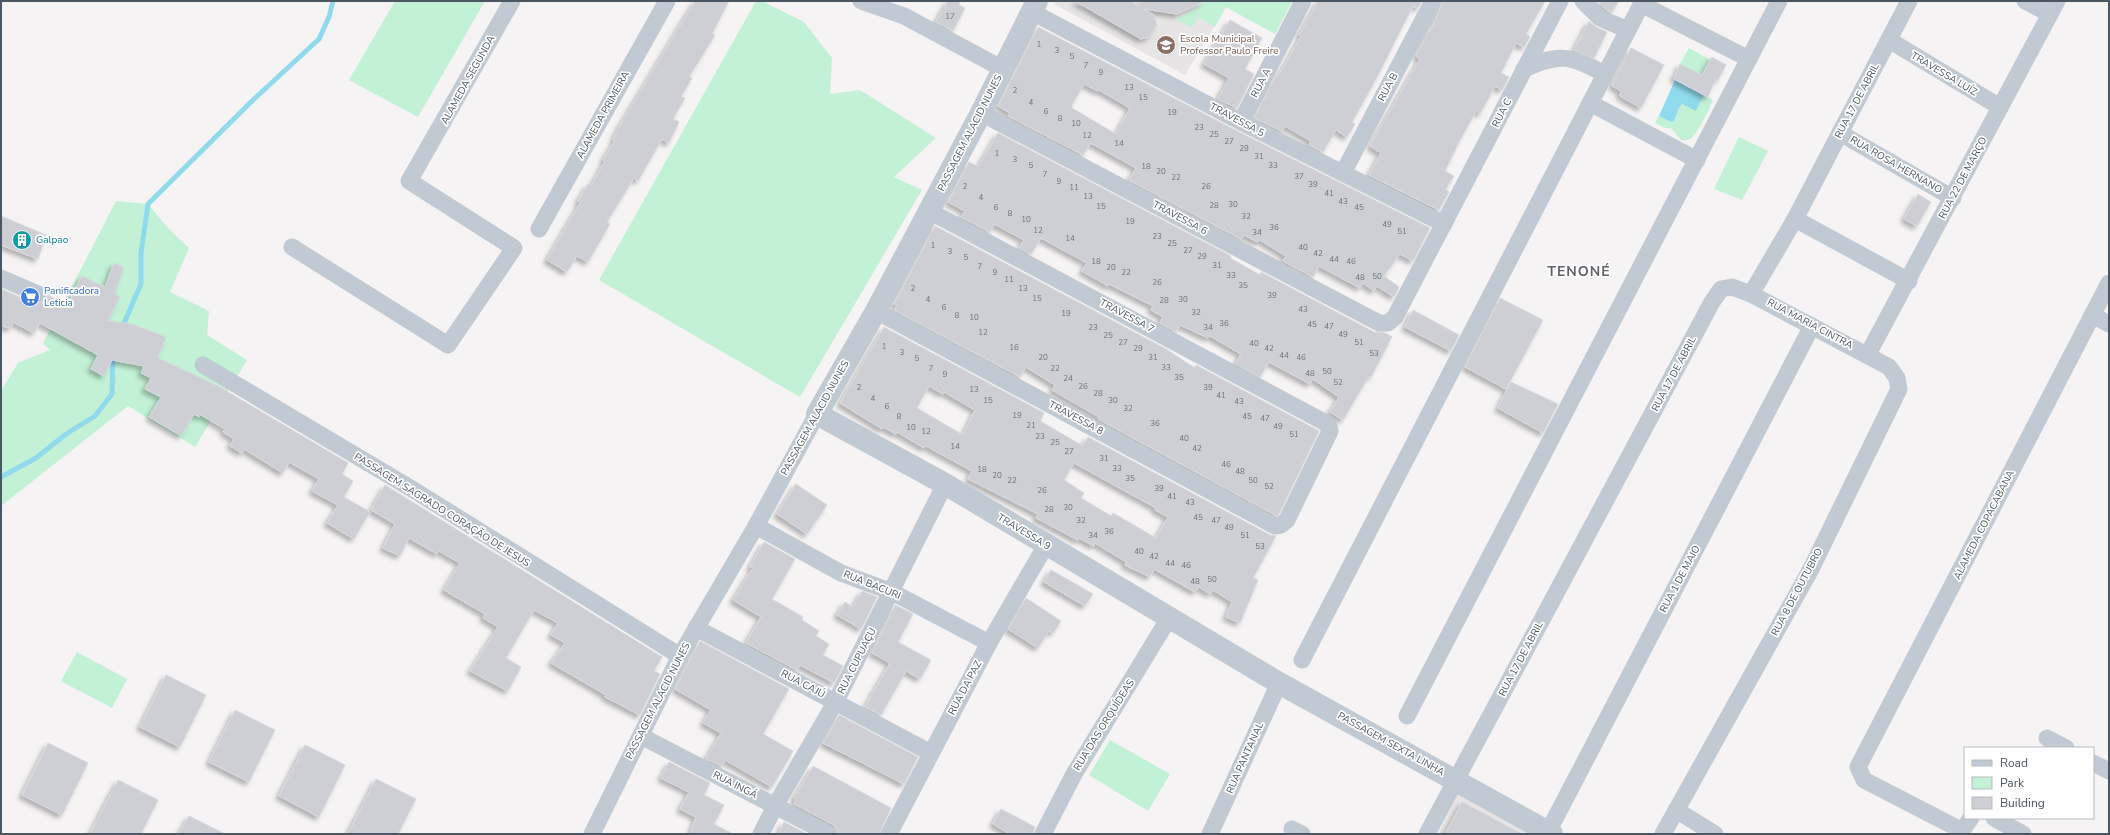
<svg xmlns="http://www.w3.org/2000/svg" width="2110" height="835" font-family="'Nunito Sans',sans-serif">
	<defs>
		<filter id="shadow"><feDropShadow dx="-3.5" dy="3.5" stdDeviation="2" flood-color="#0004"/></filter>
	</defs>
	<rect width="100%" height="100%" fill="#f5f3f3"/>
	<g fill="#e6e4e5">
		<polygon points="1056,1 1292,1 1275,34 1226,7 1185,75 1054,4"/>
		<polygon points="1462,786 1543,834 1438,834"/>
	</g>
	<g fill="#c3f1d5">
		<polygon points="395,1 485,1 418,117 349,80"/>
		<polygon points="756,1 762,1 804,22 832,58 830,94 860,90 936,138 894,177 922,190 800,397 599,280"/>
		<polygon points="1207,1 1292,1 1275,34 1226,7 1215,27 1199,17 1192,27 1176,20"/>
		<polygon points="1689,48 1711,60 1705,84 1700,74 1680,64"/>
		<path d="M1704 95 1713 100C1710 107 1697 136 1690 139 1687 141 1684 140 1681 140L1671 128H1665L1655 123 1659 115 1671 122 1674 121 1679 108 1682 104 1696 111Z"/>
		<polygon points="1739,137 1768,151 1742,200 1714,189"/>
		<polygon points="116,201 148,204 168,228 189,248 170,292 209,311 207,335 247,360 195,447 128,406 1,506 1,391 18,363 50,350 43,343"/>
		<polygon points="77,652 127,679 112,708 61,681"/>
		<polygon points="1110,740 1170,774 1148,811 1089,775"/>
	</g>
	<polygon fill="#90daee" points="1675,80 1704,95 1696,111 1682,104 1679,108 1674,121 1671,122 1659,116"/>
	<g fill="none" stroke-linecap="round" stroke-linejoin="round">
		<g stroke="#90daee" stroke-width="5">
			<polyline points="122,328 141,284 141,253 148,204 253,100 319,39 329,17 333,1"/>
			<polyline points="1,477 36,458 66,434 95,416 112,394 113,355"/>
		</g>
	</g>
	<g fill="#cdcfd5" stroke="#d7d9de" fill-rule="evenodd" filter="url(#shadow)">
		<polygon points="695,1 729,1 712,34 715,35 689,77 692,78 681,97 685,98 673,119 679,122 669,143 662,139 638,181 634,178 607,222 610,224 588,262 577,256 567,272 547,260 580,203 578,201 588,184 591,186 605,161 603,160 615,140 613,140 621,124"/>
		<polygon points="948,1 960,1 959,5 965,8 953,31 936,22"/>
		<polygon points="1075,1 1130,1 1140,7 1141,1 1205,1 1177,14 1144,9 1154,15 1157,25 1149,37 1141,39"/>
		<polygon points="1318,1 1422,1 1418,8 1413,6 1375,81 1352,122 1355,124 1347,137 1336,130 1323,152 1309,145 1311,141 1285,126 1282,131 1254,118 1272,83 1283,68 1301,36 1299,35"/>
		<polygon points="1443,1 1545,1 1526,34 1530,37 1524,47 1516,43 1501,73 1509,77 1502,90 1495,86 1480,114 1476,111 1460,140 1445,171 1454,176 1446,189 1449,192 1439,210 1369,175 1381,153 1370,146 1420,59 1416,56 1435,21"/>
		<polygon points="1600,1 1619,1 1612,12 1606,10 1599,3"/>
		<polygon points="1230,20 1262,38 1245,69 1254,74 1237,108 1218,99 1229,78 1204,64"/>
		<polygon points="1589,21 1596,27 1607,32 1594,58 1574,50"/>
		<path d="M1038 27 1237 131 1430 228 1413 261 1400 254 1384 276 1399 287 1394 297 1377 286 1374 291 1363 283 1360 288 1319 266 1313 277 1283 261 1286 256 1260 240 1258 242 1244 235 1241 239 1129 180 1136 168 1091 143 1083 155 1008 116 1010 113 998 106ZM1084 84 1098 91 1099 90 1130 108 1116 134 1072 108V105Z"/>
		<polygon points="1631,48 1664,65 1641,108 1620,96 1621,91 1612,86"/>
		<polygon points="1712,57 1726,65 1718,80 1716,78 1708,97 1674,79 1680,64 1702,75"/>
		<polygon points="998,133 1231,256 1230,258 1260,275 1261,272 1374,332 1385,333 1392,337 1371,377 1369,376 1343,420 1330,412 1339,397 1313,379 1310,384 1269,362 1260,377 1236,364 1241,354 1210,336 1208,338 1180,325 1176,332 1160,323 1163,317 1151,310 1153,306 1109,284 1108,286 1082,271 1087,263 1041,238 1031,254 1019,248 1024,240 994,224 990,232 961,217 965,211 948,202 969,162 978,167"/>
		<polygon points="1918,194 1931,202 1917,226 1904,219"/>
		<polygon points="1,216 46,235 38,259 1,245"/>
		<polygon points="935,226 1166,349 1195,368 1196,365 1319,431 1279,514 1277,516 1098,419 1099,417 1052,390 1055,385 1026,367 1020,377 894,310 897,305 894,304"/>
		<polygon points="114,263 124,267 115,294 120,297 108,321 132,324 166,337 158,358 218,386 348,463 342,474 353,481 344,497 370,512 354,539 327,523 338,505 312,491 319,479 289,462 283,473 244,449 242,453 230,446 234,439 223,432 225,429 201,415 199,417 194,414 181,436 149,417 161,397 145,389 151,378 141,373 144,366 112,360 104,376 91,369 98,355 40,323 34,333 13,322 11,328 1,326 1,289 34,303 44,302 48,295 67,305 82,276 105,287"/>
		<polygon points="1500,298 1543,320 1506,389 1465,367"/>
		<polygon points="1413,310 1459,335 1451,351 1405,327"/>
		<path d="M884 327 1044 413 1040 421 1083 446 1088 437 1270 535 1276 536 1253 578 1258 580 1240 623 1226 617 1232 602 1213 590 1210 594 1199 587 1195 592 1154 569 1150 577 1125 565 1126 562 1095 543 1094 546 1079 538 1078 540 1036 518 1038 514 968 479 972 471 926 446 924 448 897 432 896 434 883 427 882 429 840 403ZM929 386 943 394 944 392 975 410 963 435 917 408ZM1074 463 1156 508 1155 510 1168 517 1156 538 1113 513 1111 516 1081 498 1084 493 1064 480Z"/>
		<polygon points="1511,382 1558,404 1543,433 1498,408"/>
		<polygon points="796,484 827,505 807,534 777,514"/>
		<polygon points="385,485 662,657 654,671 660,674 640,715 605,697 606,695 551,663 565,643 551,635 558,623 534,610 506,658 521,667 508,691 470,671 498,627 483,618 485,614 444,590 460,563 439,551 437,554 409,538 400,556 383,548 395,524 371,510"/>
		<polygon points="764,542 795,559 772,599 803,617 802,620 819,631 816,636 829,644 823,655 843,666 834,683 800,665 797,670 746,643 761,617 733,600 753,568 750,567"/>
		<polygon points="1051,570 1093,594 1085,606 1044,582"/>
		<polygon points="862,591 877,597 861,629 837,615 845,602 853,607"/>
		<polygon points="1026,598 1061,621 1053,633 1049,631 1038,648 1008,629"/>
		<polygon points="895,605 913,614 898,642 931,660 920,679 906,671 881,715 865,707 890,663 872,653"/>
		<polygon points="700,641 789,689 763,734 793,751 772,787 725,760 722,766 706,759 721,733 703,723 711,710 675,689"/>
		<polygon points="166,675 206,695 180,747 140,727"/>
		<polygon points="235,710 275,730 249,782 209,762"/>
		<polygon points="839,715 918,757 904,784 823,743"/>
		<polygon points="48,743 88,763 62,815 22,795"/>
		<polygon points="305,745 345,765 319,817 279,796"/>
		<polygon points="669,762 710,783 704,795 724,805 714,824 733,834 690,834 696,817 680,809 689,792 661,778"/>
		<polygon points="813,766 891,808 879,834 839,834 834,825 794,804 796,799 794,798"/>
		<polygon points="376,779 416,799 398,834 348,834"/>
		<polygon points="118,780 158,800 141,834 90,834"/>
		<polygon points="1462,802 1522,834 1445,834"/>
		<polygon points="1001,809 1035,827 1033,834 1010,834 993,824"/>
		<polygon points="189,816 225,834 179,834"/>
		<polygon points="784,822 807,834 778,834"/>
	</g>
	<g fill="none" stroke-linecap="round" stroke-linejoin="round">
		<g stroke="#c1cad2" stroke-width="17">
			<polyline points="861,1 904,16 1003,69"/>
			<polyline points="1583,1 1600,18 1628,30"/>
			<polyline points="2025,1 2050,14"/>
			<polyline points="1641,4 1749,59"/>
			<polyline points="1032,12 1241,122 1444,224"/>
			<polyline points="1889,40 2000,107"/>
			<path d="M1524 69C1561 52 1570 56 1605 74"/>
			<polyline points="1590,103 1697,160"/>
			<polyline points="981,113 1379,323 1388,323 1395,317 1560,1"/>
			<polyline points="1241,122 1303,1"/>
			<polyline points="1840,133 1953,198"/>
			<polyline points="1343,173 1433,1"/>
			<polyline points="1795,219 1909,281"/>
			<polyline points="539,229 667,1"/>
			<polyline points="292,247 448,345 514,248 409,181 512,1"/>
			<polyline points="1,278 38,294"/>
			<polyline points="1751,294 1795,219 1909,1"/>
			<polyline points="876,311 1275,526 1281,525 1287,520 1330,431 1329,426 1324,422 929,211"/>
			<polyline points="2092,315 2109,324"/>
			<polyline points="1868,354 2057,1"/>
			<polyline points="203,365 412,489 680,656"/>
			<polyline points="756,526 841,573 892,592 989,643"/>
			<polyline points="696,628 931,753"/>
			<polyline points="1302,660 1643,1"/>
			<polyline points="1407,716 1779,1"/>
			<polyline points="641,736 829,834"/>
			<polyline points="2047,738 2066,748"/>
			<polyline points="2093,763 2109,771"/>
			<polyline points="1676,810 1715,834"/>
			<polyline points="1971,818 1964,828 1959,829 1864,780 1858,767 2109,283"/>
			<polyline points="1994,818 2023,834"/>
			<polyline points="1292,829 1302,834"/>
			<polyline points="1548,832 1812,326"/>
			<polyline points="592,834 680,656 756,526 817,414"/>
			<polyline points="761,834 775,806 836,701 945,484"/>
			<polyline points="889,834 989,643 1046,545"/>
			<polyline points="1043,834 1074,774 1169,618"/>
			<polyline points="1210,834 1279,683"/>
			<polyline points="1427,834 1712,302 1721,289 1732,287 1751,294 1889,367 1897,378 1899,389 1811,569 1663,834"/>
		</g>
		<polyline stroke="#c1cad2" stroke-width="22" points="1037,1 981,113 876,311 817,414 945,484 1279,683 1552,834"/>
	</g>
	<defs>
		<symbol id="school-disc" viewBox="-11 -11 22 22"><circle r="9.5" fill="#8d6e63" stroke="#fff"/><path d="M0-5L7-2L0 1L-7-2ZM-4 1L0 2.5L4 1V4Q0 6-4 4Z" fill="#fff"/></symbol>
		<symbol id="building-disc" viewBox="-11 -11 22 22"><circle r="9.5" fill="#0f9aa8" stroke="#fff"/><path d="M-4-6H4V6H1V3H-1V6H-4ZM-2.5-4.3h1.7v1.8h-1.7ZM.8-4.3h1.7v1.8H.8ZM-2.5-1h1.7V.8h-1.7ZM.8-1h1.7V.8H.8Z" fill="#fff"/></symbol>
		<symbol id="supermarket-disc" viewBox="-11 -11 22 22"><circle r="9.5" fill="#3f7fe0" stroke="#fff"/><path d="M-6-5.5h2.5l.6 2H6L4.5 2H-2.5L-4.4-4H-6ZM-1.5 3.2a1.3 1.3 0 1 0 .1 0ZM3 3.2a1.3 1.3 0 1 0 .1 0Z" fill="#fff"/></symbol>
	</defs>
	<g fill-rule="evenodd">
		<use href="#school-disc" x="1155" y="34" width="22" height="22"/>
		<use href="#building-disc" x="11" y="229" width="22" height="22"/>
		<use href="#supermarket-disc" x="19" y="286" width="22" height="22"/>
	</g>
	<g text-anchor="middle" dominant-baseline="central" stroke-width="3.5" stroke-linejoin="round" paint-order="stroke">
		<g font-size="8" fill="#6b747e">
			<text x="950" y="16">17</text>
			<text x="1039" y="44">1</text>
			<text x="1057" y="50">3</text>
			<text x="1072" y="56">5</text>
			<text x="1086" y="65">7</text>
			<text x="1101" y="72">9</text>
			<text x="1129" y="87">13</text>
			<text x="1015" y="90">2</text>
			<text x="1143" y="97">15</text>
			<text x="1031" y="102">4</text>
			<text x="1046" y="111">6</text>
			<text x="1172" y="112">19</text>
			<text x="1060" y="118">8</text>
			<text x="1076" y="123">10</text>
			<text x="1199" y="127">23</text>
			<text x="1214" y="134">25</text>
			<text x="1087" y="135">12</text>
			<text x="1229" y="141">27</text>
			<text x="1119" y="143">14</text>
			<text x="1244" y="148">29</text>
			<text x="997" y="153">1</text>
			<text x="1259" y="156">31</text>
			<text x="1015" y="159">3</text>
			<text x="1031" y="165">5</text>
			<text x="1273" y="165">33</text>
			<text x="1146" y="166">18</text>
			<text x="1161" y="171">20</text>
			<text x="1045" y="174">7</text>
			<text x="1299" y="176">37</text>
			<text x="1176" y="177">22</text>
			<text x="1059" y="181">9</text>
			<text x="1313" y="184">39</text>
			<text x="965" y="186">2</text>
			<text x="1206" y="186">26</text>
			<text x="1074" y="187">11</text>
			<text x="1329" y="193">41</text>
			<text x="1088" y="196">13</text>
			<text x="981" y="197">4</text>
			<text x="1343" y="201">43</text>
			<text x="1233" y="204">30</text>
			<text x="1214" y="205">28</text>
			<text x="1101" y="206">15</text>
			<text x="996" y="207">6</text>
			<text x="1359" y="207">45</text>
			<text x="1010" y="213">8</text>
			<text x="1246" y="216">32</text>
			<text x="1026" y="219">10</text>
			<text x="1130" y="221">19</text>
			<text x="1387" y="224">49</text>
			<text x="1274" y="227">36</text>
			<text x="1038" y="230">12</text>
			<text x="1402" y="231">51</text>
			<text x="1257" y="232">34</text>
			<text x="1157" y="236">23</text>
			<text x="1070" y="238">14</text>
			<text x="1172" y="243">25</text>
			<text x="933" y="245">1</text>
			<text x="1303" y="247">40</text>
			<text x="1188" y="250">27</text>
			<text x="950" y="251">3</text>
			<text x="1318" y="253">42</text>
			<text x="1202" y="256">29</text>
			<text x="966" y="257">5</text>
			<text x="1334" y="259">44</text>
			<text x="1096" y="261">18</text>
			<text x="1351" y="261">46</text>
			<text x="1217" y="265">31</text>
			<text x="980" y="266">7</text>
			<text x="1111" y="267">20</text>
			<text x="995" y="272">9</text>
			<text x="1126" y="272">22</text>
			<text x="1231" y="275">33</text>
			<text x="1377" y="276">50</text>
			<text x="1360" y="277">48</text>
			<text x="1009" y="279">11</text>
			<text x="1157" y="282">26</text>
			<text x="1243" y="285">35</text>
			<text x="913" y="288">2</text>
			<text x="1023" y="288">13</text>
			<text x="1272" y="295">39</text>
			<text x="1037" y="298">15</text>
			<text x="928" y="299">4</text>
			<text x="1183" y="299">30</text>
			<text x="1164" y="300">28</text>
			<text x="944" y="307">6</text>
			<text x="1303" y="309">43</text>
			<text x="1196" y="312">32</text>
			<text x="1066" y="313">19</text>
			<text x="957" y="315">8</text>
			<text x="974" y="317">10</text>
			<text x="1224" y="323">36</text>
			<text x="1312" y="324">45</text>
			<text x="1329" y="326">47</text>
			<text x="1093" y="327">23</text>
			<text x="1208" y="327">34</text>
			<text x="983" y="332">12</text>
			<text x="1343" y="334">49</text>
			<text x="1108" y="335">25</text>
			<text x="1123" y="342">27</text>
			<text x="1359" y="342">51</text>
			<text x="1254" y="343">40</text>
			<text x="884" y="346">1</text>
			<text x="1014" y="347">16</text>
			<text x="1138" y="348">29</text>
			<text x="1269" y="348">42</text>
			<text x="902" y="352">3</text>
			<text x="1374" y="353">53</text>
			<text x="1284" y="355">44</text>
			<text x="1043" y="357">20</text>
			<text x="1153" y="357">31</text>
			<text x="1301" y="357">46</text>
			<text x="917" y="358">5</text>
			<text x="1166" y="367">33</text>
			<text x="931" y="368">7</text>
			<text x="1055" y="368">22</text>
			<text x="1327" y="371">50</text>
			<text x="1310" y="373">48</text>
			<text x="945" y="374">9</text>
			<text x="1179" y="377">35</text>
			<text x="1068" y="378">24</text>
			<text x="1338" y="382">52</text>
			<text x="1083" y="386">26</text>
			<text x="859" y="387">2</text>
			<text x="1208" y="387">39</text>
			<text x="974" y="389">13</text>
			<text x="1098" y="393">28</text>
			<text x="1221" y="395">41</text>
			<text x="873" y="398">4</text>
			<text x="988" y="400">15</text>
			<text x="1113" y="400">30</text>
			<text x="1239" y="401">43</text>
			<text x="887" y="406">6</text>
			<text x="1128" y="408">32</text>
			<text x="1017" y="415">19</text>
			<text x="899" y="416">8</text>
			<text x="1247" y="416">45</text>
			<text x="1265" y="418">47</text>
			<text x="1155" y="423">36</text>
			<text x="1031" y="425">21</text>
			<text x="1278" y="426">49</text>
			<text x="911" y="427">10</text>
			<text x="926" y="431">12</text>
			<text x="1294" y="434">51</text>
			<text x="1040" y="436">23</text>
			<text x="1184" y="438">40</text>
			<text x="1055" y="442">25</text>
			<text x="955" y="446">14</text>
			<text x="1197" y="448">42</text>
			<text x="1069" y="451">27</text>
			<text x="1104" y="458">31</text>
			<text x="1226" y="464">46</text>
			<text x="1117" y="468">33</text>
			<text x="982" y="469">18</text>
			<text x="1240" y="471">48</text>
			<text x="997" y="475">20</text>
			<text x="1130" y="478">35</text>
			<text x="1012" y="480">22</text>
			<text x="1253" y="480">50</text>
			<text x="1269" y="486">52</text>
			<text x="1159" y="488">39</text>
			<text x="1042" y="490">26</text>
			<text x="1172" y="496">41</text>
			<text x="1190" y="502">43</text>
			<text x="1068" y="507">30</text>
			<text x="1049" y="509">28</text>
			<text x="1198" y="517">45</text>
			<text x="1081" y="520">32</text>
			<text x="1216" y="520">47</text>
			<text x="1229" y="527">49</text>
			<text x="1109" y="531">36</text>
			<text x="1093" y="535">34</text>
			<text x="1245" y="535">51</text>
			<text x="1260" y="546">53</text>
			<text x="1139" y="551">40</text>
			<text x="1154" y="556">42</text>
			<text x="1170" y="563">44</text>
			<text x="1186" y="565">46</text>
			<text x="1212" y="579">50</text>
			<text x="1195" y="581">48</text>
		</g>
		<g font-size="10" fill="#785e54" stroke="#fff" text-anchor="start">
			<text x="1180" y="39">Escola Municipal<tspan x="1180" dy="12">Professor Paulo Freire</tspan></text>
		</g>
		<g font-size="10" fill="#4a5661" stroke="#fff">
			<text transform="translate(1944 74) rotate(31)">TRAVESSA LUÍZ</text>
			<text transform="translate(468 80) rotate(-61)">ALAMEDA SEGUNDA</text>
			<text transform="translate(1261 83) rotate(-63)">RUA A</text>
			<text transform="translate(1388 87) rotate(-62)">RUA B</text>
			<text transform="translate(1857 101) rotate(-62)">RUA 17 DE ABRIL</text>
			<text transform="translate(1502 113) rotate(-63)">RUA C</text>
			<text transform="translate(603 115) rotate(-61)">ALAMEDA PRIMEIRA</text>
			<text transform="translate(1237 120) rotate(28)">TRAVESSA 5</text>
			<text transform="translate(970 133) rotate(-63)">PASSAGEM ALACID NUNES</text>
			<text transform="translate(1896 165) rotate(30)">RUA ROSA HERNANO</text>
			<text transform="translate(1963 178) rotate(-62)">RUA 22 DE MARÇO</text>
			<text transform="translate(1180 218) rotate(28)">TRAVESSA 6</text>
			<text transform="translate(1127 316) rotate(28)">TRAVESSA 7</text>
			<text transform="translate(1810 324) rotate(28)">RUA MARIA CINTRA</text>
			<text transform="translate(1674 374) rotate(-62)">RUA 17 DE ABRIL</text>
			<text transform="translate(815 418) rotate(-61)">PASSAGEM ALACID NUNES</text>
			<text transform="translate(1076 418) rotate(28)">TRAVESSA 8</text>
			<text transform="translate(442 510) rotate(32)">PASSAGEM SAGRADO CORAÇÃO DE JESUS</text>
			<text transform="translate(1984 525) rotate(-63)">ALAMEDA COPACABANA</text>
			<text transform="translate(1024 532) rotate(31)">TRAVESSA 9</text>
			<text transform="translate(1680 579) rotate(-62)">RUA 1 DE MAIO</text>
			<text transform="translate(872 585) rotate(22)">RUA BACURI</text>
			<text transform="translate(1797 592) rotate(-62)">RUA 8 DE OUTUBRO</text>
			<text transform="translate(1521 659) rotate(-62)">RUA 17 DE ABRIL</text>
			<text transform="translate(857 661) rotate(-63)">RUA CUPUAÇU</text>
			<text transform="translate(803 684) rotate(28)">RUA CAJÚ</text>
			<text transform="translate(965 688) rotate(-62)">RUA DA PAZ</text>
			<text transform="translate(658 701) rotate(-63)">PASSAGEM ALACID NUNES</text>
			<text transform="translate(1104 725) rotate(-58)">RUA DAS ORQUÍDEAS</text>
			<text transform="translate(1391 744) rotate(29)">PASSAGEM SEXTA LINHA</text>
			<text transform="translate(1245 758) rotate(-66)">RUA PANTANAL</text>
			<text transform="translate(735 785) rotate(27)">RUA INGÁ</text>
		</g>
		<g font-size="10" fill="#0d838f" stroke="#fff" text-anchor="start">
			<text x="36" y="240">Galpao</text>
		</g>
		<g font-size="10" fill="#366cbe" stroke="#fff" text-anchor="start">
			<text x="44" y="291">Panificadora<tspan x="44" dy="12">Leticia</tspan></text>
		</g>
		<g font-size="14" font-weight="bold" letter-spacing="1" fill="#5f6368" stroke="#fff">
			<text x="1579" y="271">TENONÉ</text>
		</g>
	</g>
	<rect width="2110" height="835" fill="none" stroke="#4a5661" stroke-width="4"/>
	<rect x="1964" y="747" width="130" height="72" fill="#ffffff" stroke="#b7bbc0"/>
	<rect x="1972" y="760" width="20" height="6" fill="#c1cad2" stroke="#b7bbc0"/>
	<text x="2000" y="767" font-size="12" fill="#4a5661">Road</text>
	<rect x="1972" y="777" width="20" height="12" fill="#c3f1d5" stroke="#b7bbc0"/>
	<text x="2000" y="787" font-size="12" fill="#4a5661">Park</text>
	<rect x="1972" y="797" width="20" height="12" fill="#cdcfd5" stroke="#b7bbc0"/>
	<text x="2000" y="807" font-size="12" fill="#4a5661">Building</text>
</svg>
